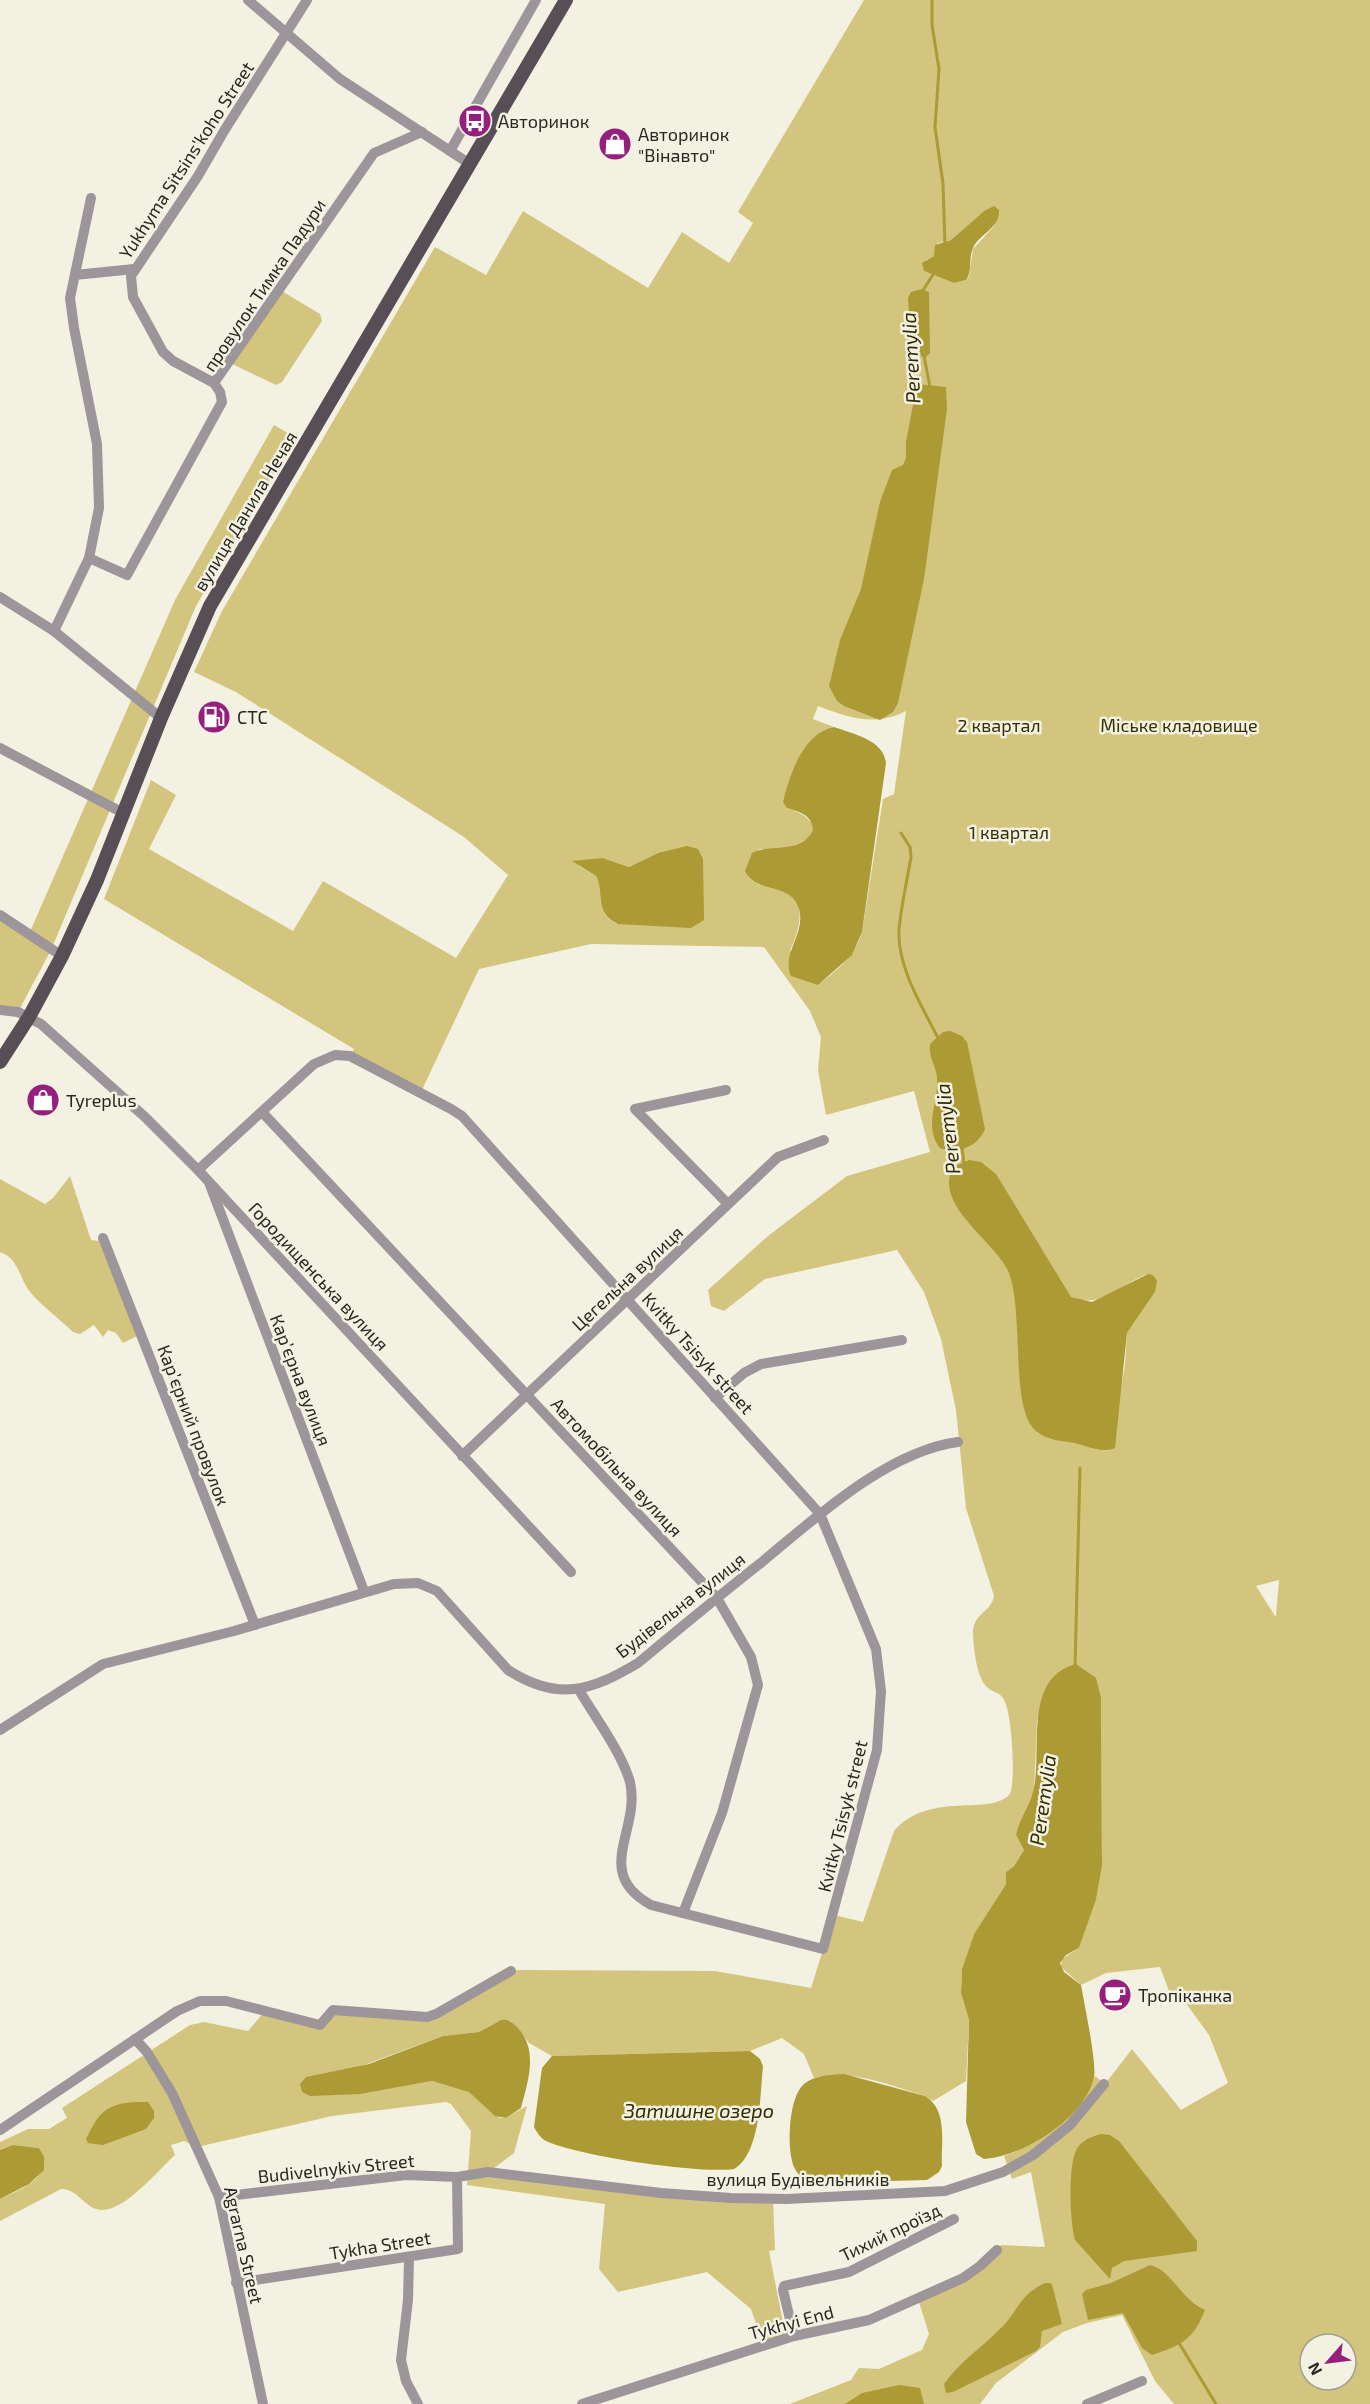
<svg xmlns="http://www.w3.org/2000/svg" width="1370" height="2404" font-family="'Exo 2',sans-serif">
	<rect width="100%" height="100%" fill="#f3f1e2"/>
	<g fill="#d3c57d" fill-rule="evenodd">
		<path d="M864 0H1370V2404H1174L1155 2381 1122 2315 1087 2323 1063 2332 996 2383 980 2404H790L851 2380 859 2368 879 2369 922 2350 929 2334 918 2299 980 2266 1001 2245 1045 2247 1031 2172 1012 2179 1004 2156C1046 2141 1075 2116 1095 2076L1105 2084 1132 2049 1181 2110 1228 2083 1209 2035 1180 1995 1172 1999 1160 1967 1106 1973 1081 1985 1061 1967 1062 1959 1079 1948 1096 1900 1102 1866 1101 1697 1097 1684 1047 1687 1037 1721 1034 1791 1016 1835 1024 1850 1014 1866 1006 1872V1884L974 1934 962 1969 961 1993 969 2020 966 2081 933 2101 925 2096C888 2085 853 2069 814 2078L804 2054 782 2038 750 2051 552 2056 529 2043 511 2021 497 2022 479 2032 443 2036 353 2069 361 2094 432 2081 469 2091 500 2118H506L527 2106 514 2153 489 2172 773 2199 775 2250 769 2251 786 2338 762 2341 751 2309 707 2272 618 2292 599 2269 605 2204 467 2185 471 2131 451 2104 446 2102 332 2116 197 2147 184 2141 171 2145 175 2155C159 2169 120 2218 96 2209 82 2204 77 2189 61 2189L0 2221V2199C22 2189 55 2177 39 2148L13 2145 0 2150V2142L28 2129H49L67 2118 62 2108 190 2025 204 2022 248 2031 265 2011 320 2025 333 2010 427 2017 511 1971 520 1970 715 1971 811 1988 834 1915 863 1922 894 1831C930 1790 990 1817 1010 1794 1016 1780 1012 1709 1003 1698 999 1692 992 1692 988 1688 976 1678 974 1649 973 1635 972 1613 991 1613 994 1596L966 1508 956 1410 941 1339 924 1292 897 1250 765 1279 724 1311 711 1306 708 1290 768 1236 847 1176 930 1152 914 1091 826 1115 818 1070 821 1037 810 1011 764 947 591 944 479 969 421 1092 350 1056 354 1049 104 899 151 780 176 795 149 849 293 931 323 881 456 958 508 875 464 837 236 692 194 672 222 611 435 247 486 275 523 211 648 288 682 232 729 263 753 223 738 212ZM984 211 995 225 973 249 969 276 966 280 954 283 924 271 925 261 934 256 938 243 951 240ZM818 706C849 718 875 727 906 711L894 794 883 799 862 932C854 958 838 969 818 985L790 950C799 932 809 900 783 891 771 887 757 887 748 877L759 849C771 849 784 850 796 845 828 832 810 815 787 808L821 732 834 727 813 719ZM658 853 617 924C593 912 605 894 596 876L579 866V862L603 858 629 867ZM950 1182 1071 1297C1100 1310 1121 1284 1147 1274L1155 1292 1127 1333 1125 1365 1110 1450C1081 1455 1044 1414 1022 1397 1019 1358 1025 1303 1007 1269 991 1237 952 1219 950 1182ZM1279 1580 1276 1616H1275L1256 1586ZM1310 2344H1346V2380H1310Z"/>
		<polygon points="280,290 320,314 322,321 282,382 276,385 228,362"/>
		<polygon points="274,425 295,437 196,606 51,950 18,1012 0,1010 0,915 29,934 175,600"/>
		<path d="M70 1176 91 1240 99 1241 137 1336 123 1343 116 1333 108 1330 103 1337 94 1325 80 1334 73 1332C60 1319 43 1307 31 1293 19 1279 19 1258 0 1252V1179L45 1204 53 1198Z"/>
	</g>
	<g fill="#ac9a35">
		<path d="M994 206 999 210C1000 229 980 233 973 248 968 259 973 270 966 280L954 283 924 271 922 263 934 256 935 245 951 240 984 211Z"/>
		<polygon points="922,289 929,292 930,353 925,358 913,352 911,348 908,298 911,292"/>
		<polygon points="917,384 946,387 947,409 924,579 898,703 893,712 880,720 844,706 837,701 829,686 840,640 861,589 880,502 892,470 903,465 906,458 906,442"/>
		<path d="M834 727C853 734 884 740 886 763L862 932 852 955 818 985 791 976C781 952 806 935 799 909 791 881 756 895 745 871L752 853C771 843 801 855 813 830 812 815 800 812 787 808L783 802C790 775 802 734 834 727Z"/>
		<path d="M687 846 698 849 703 859 704 920 691 928 618 924C593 912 605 894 596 876L572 861 603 858 629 867 658 853Z"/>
		<path d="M950 1031 962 1036 967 1042 985 1129C978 1147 958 1154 940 1148 923 1127 939 1101 937 1077 936 1066 928 1056 930 1044L943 1032Z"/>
		<path d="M969 1160 981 1162 996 1174 1071 1297 1092 1302 1148 1274 1153 1275 1157 1281 1155 1292 1127 1333 1115 1448C1101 1454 1088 1446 1075 1443 1061 1441 1047 1440 1036 1431 1009 1409 1025 1309 1008 1271 994 1240 933 1205 953 1167Z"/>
		<path d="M1076 1664 1096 1678 1101 1697 1102 1866 1096 1900 1079 1948 1066 1955 1060 1963 1064 1972 1081 1985C1084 2002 1097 2064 1094 2077 1086 2117 1023 2157 984 2159L976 2154 966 2122 969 2020 961 1993 962 1969 974 1934 1006 1884V1872L1014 1866 1024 1850 1016 1835C1019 1820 1029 1807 1033 1792 1044 1752 1021 1679 1076 1664Z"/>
		<path d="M501 2020C509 2019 512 2022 517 2027 539 2050 528 2081 521 2108L506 2118 495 2116 469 2092 432 2081 361 2094 310 2096 302 2092 300 2084 306 2077 369 2064 443 2036 479 2032Z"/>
		<path d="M750 2051 760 2059 763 2066C760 2094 761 2154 734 2169 700 2174 578 2156 546 2141 540 2138 537 2132 534 2127L542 2068 552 2056Z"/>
		<path d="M844 2074 925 2096C948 2110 941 2141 942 2166L939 2172 927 2180 813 2183C806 2180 799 2177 795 2169 786 2152 788 2097 804 2084 815 2075 830 2075 844 2074Z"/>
		<path d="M136 2102H148L154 2111V2118L146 2129 103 2145 88 2143 86 2139C99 2112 106 2104 136 2102Z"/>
		<path d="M1102 2134 1110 2135 1119 2141 1197 2241V2251L1124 2261 1112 2268 1110 2279 1075 2240C1070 2222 1067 2162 1078 2147 1084 2139 1093 2136 1102 2134Z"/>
		<polygon points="13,2145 39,2148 44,2157 44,2170 29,2184 0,2199 0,2150"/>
		<path d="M1150 2265C1173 2271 1180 2299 1205 2310 1193 2340 1182 2345 1152 2355L1142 2348 1123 2313 1088 2320 1082 2294 1086 2290 1111 2283Z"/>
		<path d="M1045 2283H1051L1053 2288 1062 2324 1042 2331 1040 2347 1036 2351 953 2392 946 2393 944 2384C960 2361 985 2345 1004 2325 1020 2307 1020 2295 1045 2283Z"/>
		<polygon points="899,2385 920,2388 924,2404 845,2404 862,2393"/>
	</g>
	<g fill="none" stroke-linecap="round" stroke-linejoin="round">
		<g stroke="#ac9a35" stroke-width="3">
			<polyline points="932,0 932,25 939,69 935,127 943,184 945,246"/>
			<polyline points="922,292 934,273"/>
			<polyline points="924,356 930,387"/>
			<path d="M901 833 910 847 911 857C907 881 901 906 899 930 897 967 922 1006 938 1038"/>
			<polyline points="962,1145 964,1166"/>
			<polyline points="1075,1667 1080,1468"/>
			<polyline points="1179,2343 1216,2404"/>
		</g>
		<g stroke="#9c969a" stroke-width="10">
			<polyline points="248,0 340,79 470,164"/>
			<polyline points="450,151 536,0"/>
			<polyline points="75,275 134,269"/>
			<polyline points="214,383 374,153 422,132"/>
			<polyline points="89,558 127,575 222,402 220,392 214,383 173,361 163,352 133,297 131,276 198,176 224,131 307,0"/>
			<polyline points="0,597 54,631 161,718"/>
			<polyline points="54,631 89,558 99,508 97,444 74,328 70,298 91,198"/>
			<polyline points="0,748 125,814"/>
			<polyline points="0,915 62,956"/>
			<polyline points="0,1010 18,1012 41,1024 145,1117 198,1170 571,1572"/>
			<polyline points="726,1090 635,1109 728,1204"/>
			<polyline points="262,1112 717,1598 751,1657 758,1685 722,1813 683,1913"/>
			<path d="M198 1170 314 1064 335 1055 350 1056 451 1109 462 1116 820 1514 876 1649 881 1691 877 1750 823 1949 651 1905C592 1872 641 1831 630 1782 622 1753 595 1717 579 1690"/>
			<polyline points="210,1185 364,1591"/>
			<polyline points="103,1238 255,1625"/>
			<polyline points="715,1398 744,1373 761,1364 902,1340"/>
			<polyline points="462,1456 778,1157 824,1140"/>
			<path d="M0 1730 103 1664 234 1631 394 1584 418 1583 437 1591 508 1670C558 1702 591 1691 638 1663 679 1629 720 1595 762 1562 815 1518 888 1451 958 1442"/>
			<polyline points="135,2039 147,2052 172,2093 219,2197 263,2404"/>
			<polyline points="0,2130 177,2011 200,2001 226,2001 320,2025 333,2010 427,2017 436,2014 511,1971"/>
			<polyline points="219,2197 406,2175 457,2177 488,2172 661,2193 731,2198 787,2199 945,2191 1003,2172 1033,2155 1070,2125 1104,2084"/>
			<polyline points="409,2259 408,2300 401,2360 406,2381 418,2404"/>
			<polyline points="236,2283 458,2249 457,2177"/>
			<polyline points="794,2336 783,2290 784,2286 849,2272 954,2219"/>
			<polyline points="582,2404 794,2336 869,2320 963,2278 980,2266 997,2250"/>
			<polyline points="1087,2404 1142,2381"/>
		</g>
		<polyline stroke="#584e55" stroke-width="14" points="0,1062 29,1017 62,956 97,880 161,718 210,606 566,0"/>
	</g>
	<defs>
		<symbol id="bus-disc" viewBox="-11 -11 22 22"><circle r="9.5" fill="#951f7c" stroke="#f3f1e2"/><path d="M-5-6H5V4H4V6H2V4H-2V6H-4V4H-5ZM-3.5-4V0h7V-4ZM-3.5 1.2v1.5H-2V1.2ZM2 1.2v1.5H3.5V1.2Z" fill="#fff"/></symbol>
		<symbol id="shop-disc" viewBox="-11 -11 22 22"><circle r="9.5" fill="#951f7c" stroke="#f3f1e2"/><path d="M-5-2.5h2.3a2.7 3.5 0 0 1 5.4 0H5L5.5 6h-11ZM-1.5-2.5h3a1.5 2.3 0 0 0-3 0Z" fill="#fff"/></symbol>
		<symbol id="fuel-disc" viewBox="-11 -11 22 22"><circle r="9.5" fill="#951f7c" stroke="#f3f1e2"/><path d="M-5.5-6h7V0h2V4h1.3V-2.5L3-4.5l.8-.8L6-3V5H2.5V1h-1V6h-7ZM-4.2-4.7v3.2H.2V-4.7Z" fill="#fff"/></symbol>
		<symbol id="cafe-disc" viewBox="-11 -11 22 22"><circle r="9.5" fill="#951f7c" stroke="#f3f1e2"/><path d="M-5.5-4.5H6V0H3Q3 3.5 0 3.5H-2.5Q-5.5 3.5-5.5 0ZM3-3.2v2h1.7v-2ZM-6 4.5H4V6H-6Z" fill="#fff"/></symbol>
	</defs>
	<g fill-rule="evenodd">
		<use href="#bus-disc" x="456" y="102" width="38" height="38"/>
		<use href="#shop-disc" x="596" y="125" width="38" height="38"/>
		<use href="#fuel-disc" x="195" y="698" width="38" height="38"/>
		<use href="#shop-disc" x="24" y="1081" width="38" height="38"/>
		<use href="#cafe-disc" x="1096" y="1976" width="38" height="38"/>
	</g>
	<g text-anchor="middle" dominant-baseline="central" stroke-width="5" stroke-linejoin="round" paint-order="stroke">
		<g font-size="18" fill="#282722" stroke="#f3f1e2" text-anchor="start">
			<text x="498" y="121">Авторинок</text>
			<text x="638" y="134">Авторинок<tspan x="638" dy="21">"Вінавто"</tspan></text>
			<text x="237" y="717">СТС</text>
			<text x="66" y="1100">Tyreplus</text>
			<text x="1138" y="1995">Тропіканка</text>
		</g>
		<g font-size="18" fill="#282722" stroke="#f3f1e2">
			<text transform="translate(186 160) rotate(-57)">Yukhyma Sitsins'koho Street</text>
			<text transform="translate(264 285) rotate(-56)">провулок Тимка Падури</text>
			<text transform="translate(245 511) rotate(-59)">вулиця Данила Нечая</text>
			<text transform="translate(319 1276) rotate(47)">Городищенська вулиця</text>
			<text transform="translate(627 1278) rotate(-43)">Цегельна вулиця</text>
			<text transform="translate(698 1353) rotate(48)">Kvitky Tsisyk street</text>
			<text transform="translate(301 1380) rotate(69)">Карʼєрна вулиця</text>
			<text transform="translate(194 1425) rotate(69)">Карʼєрний провулок</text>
			<text transform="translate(617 1467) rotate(47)">Автомобільна вулиця</text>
			<text transform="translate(680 1605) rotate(-38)">Будівельна вулиця</text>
			<text transform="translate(842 1816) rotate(-76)">Kvitky Tsisyk street</text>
			<text transform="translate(336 2168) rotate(-6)">Budivelnykiv Street</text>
			<text x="798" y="2179">вулиця Будівельників</text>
			<text transform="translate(890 2232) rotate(-26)">Тихий проїзд</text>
			<text transform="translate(244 2245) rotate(77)">Agrarna Street</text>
			<text transform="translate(380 2245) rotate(-9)">Tykha Street</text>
			<text transform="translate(791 2322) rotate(-15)">Tykhyi End</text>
		</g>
		<g font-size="18" fill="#362e03" stroke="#f3f1e2">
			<text x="999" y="725">2 квартал</text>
			<text x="1179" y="725">Міське кладовище</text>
			<text x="1009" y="832">1 квартал</text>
		</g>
		<g font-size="20" font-style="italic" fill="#332b00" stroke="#f3f1e2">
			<text transform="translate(910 358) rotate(-93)">Peremylia</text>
			<text transform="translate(947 1129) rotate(-97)">Peremylia</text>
			<text transform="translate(1042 1800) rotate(-82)">Peremylia</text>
			<text x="699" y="2110">Затишне озеро</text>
		</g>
	</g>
	<g transform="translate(1328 2362) rotate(242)"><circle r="28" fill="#f3f1e2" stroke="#a2a095" stroke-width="1.5"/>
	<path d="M0-4.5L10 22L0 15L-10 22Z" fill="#951f7c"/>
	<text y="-9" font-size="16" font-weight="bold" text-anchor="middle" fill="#282722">N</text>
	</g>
</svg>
